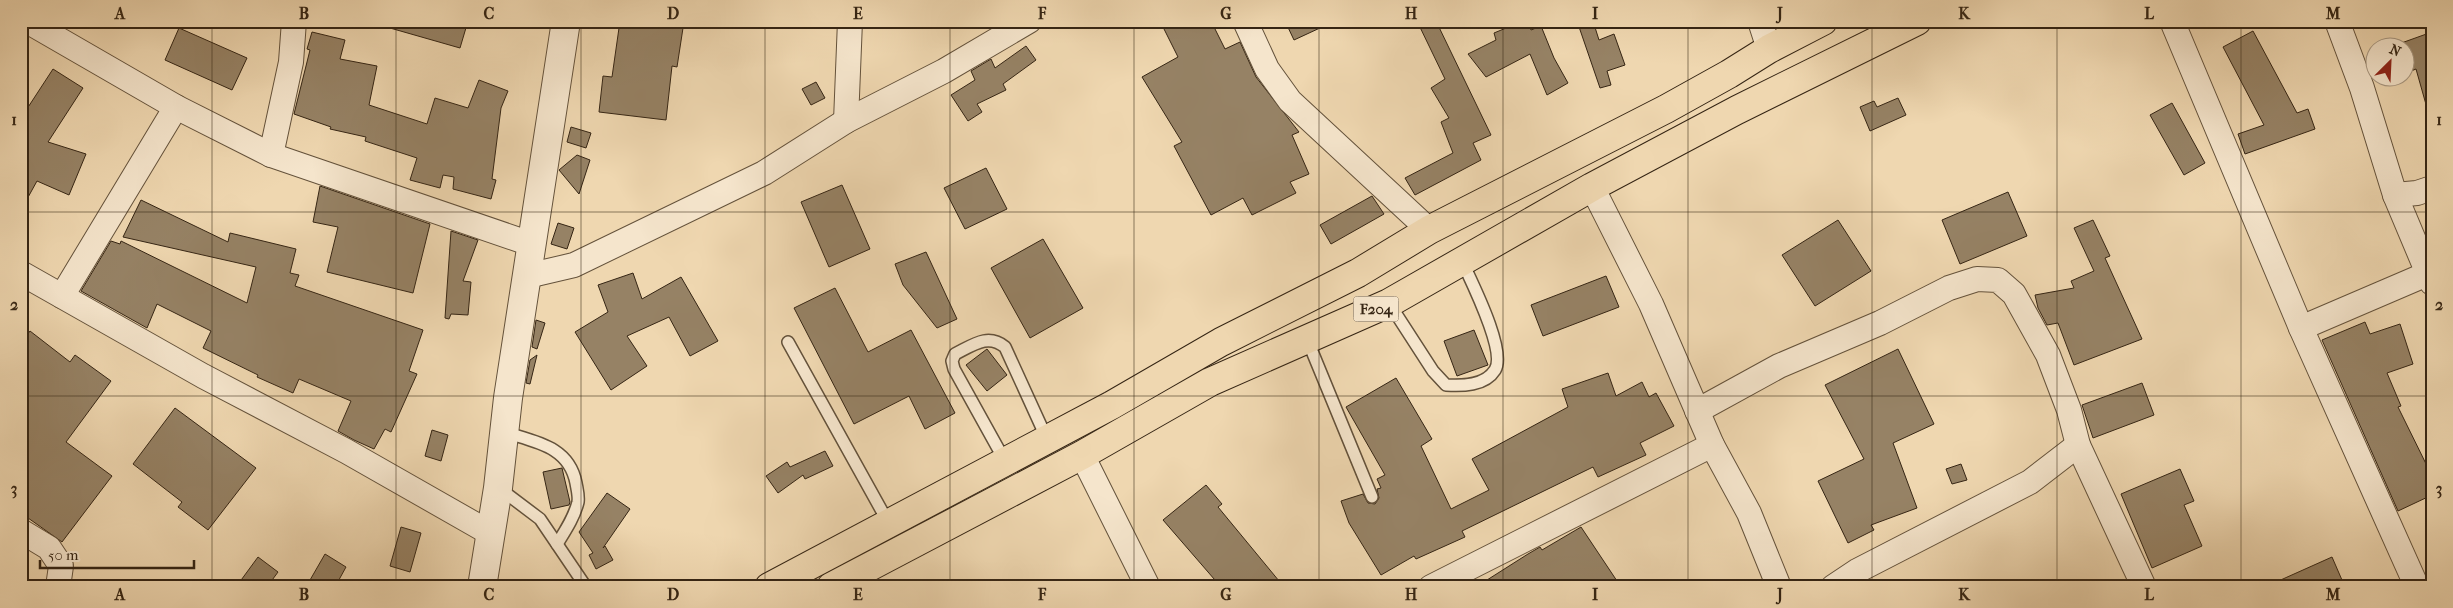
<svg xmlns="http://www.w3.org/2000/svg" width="2453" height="608" font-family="'IM FELL French Canon',serif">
	<rect width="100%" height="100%" fill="#efd7b0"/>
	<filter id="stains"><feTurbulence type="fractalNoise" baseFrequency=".004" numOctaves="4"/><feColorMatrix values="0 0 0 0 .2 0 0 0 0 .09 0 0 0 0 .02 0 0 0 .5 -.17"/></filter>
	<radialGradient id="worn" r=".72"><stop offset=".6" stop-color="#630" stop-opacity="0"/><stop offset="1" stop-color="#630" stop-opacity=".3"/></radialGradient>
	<g fill="#968265" stroke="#352514">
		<polygon points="384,21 468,21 460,48 383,26"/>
		<polygon points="620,21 636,21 683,28 677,67 672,66 666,120 599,112 603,76 612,77"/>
		<polygon points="1160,21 1211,21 1225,49 1240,42 1256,77 1299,132 1292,135 1309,174 1290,182 1296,193 1252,215 1243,198 1211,215 1174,146 1182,142 1142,77 1178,57"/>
		<polygon points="1285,21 1335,21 1294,40"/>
		<polygon points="1417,21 1436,21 1491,135 1473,143 1481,160 1415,195 1405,178 1453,153 1441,122 1449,118 1431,88 1445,79"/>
		<polygon points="1523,21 1528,21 1531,30 1541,26 1554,58 1568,83 1547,95 1530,54 1486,77 1468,54 1496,40 1494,33"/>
		<polygon points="1577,21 1593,21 1599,40 1614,34 1625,65 1607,71 1611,85 1600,88"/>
		<polygon points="179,28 247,58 232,90 165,60"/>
		<polygon points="2253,31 2297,113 2308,109 2315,129 2245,154 2238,134 2264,125 2223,47"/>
		<polygon points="312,32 345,40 340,59 377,66 369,105 427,124 435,98 468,108 479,80 508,91 501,108 492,179 496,180 491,199 453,189 454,177 443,175 440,188 410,180 417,158 365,141 366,137 330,129 331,127 294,114 310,50 307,49"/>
		<polygon points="2432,32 2432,107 2427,108 2416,69 2406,73 2406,48 2394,48 2393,46"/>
		<polygon points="1026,46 1036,60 1003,84 1006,90 977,104 982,112 968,121 951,95 975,80 971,71 991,59 995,68"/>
		<polygon points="53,69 83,88 48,142 86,154 69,195 37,181 21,210 21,118"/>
		<polygon points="816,82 825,98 811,105 802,89"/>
		<polygon points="1898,98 1906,115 1870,131 1860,107 1874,101 1877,107"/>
		<polygon points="2172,103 2205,163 2184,175 2150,115"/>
		<polygon points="571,127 591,133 586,148 567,142"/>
		<polygon points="577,155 590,160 579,194 559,170"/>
		<polygon points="986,168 1007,209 965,229 944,188"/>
		<polygon points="842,185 870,249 829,267 801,202"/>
		<polygon points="320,186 430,224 413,293 327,272 338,227 313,222"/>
		<polygon points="2008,192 2027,236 1960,264 1942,220"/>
		<polygon points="1372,196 1384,214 1331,244 1320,225"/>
		<polygon points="141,200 228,242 230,233 296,249 290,273 299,275 295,286 423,330 409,371 417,374 391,432 385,429 374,449 354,440 338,431 351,401 299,379 293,393 257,377 258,375 203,348 211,331 157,304 147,328 81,291 111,241 120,244 121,241 247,303 256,267 123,237"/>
		<polygon points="1838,220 1871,271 1815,306 1782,255"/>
		<polygon points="2093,220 2110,256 2105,258 2142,339 2074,365 2058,323 2047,325 2038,308 2035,295 2074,288 2071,281 2094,271 2074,228"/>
		<polygon points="558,223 574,228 567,249 551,244"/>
		<polygon points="451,231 478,240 463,281 471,282 468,315 451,314 449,319 445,318"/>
		<polygon points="1043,239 1083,308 1030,338 991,268"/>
		<polygon points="926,252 957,319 937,328 903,285 895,264"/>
		<polygon points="633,273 642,299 681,277 718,341 690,356 669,317 627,336 647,366 611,390 575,332 608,312 598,285"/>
		<polygon points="1606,276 1619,307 1543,336 1531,305"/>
		<polygon points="835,288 868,352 911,330 955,413 925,429 909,396 854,424 794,308"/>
		<polygon points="536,320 545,323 537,349 532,347"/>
		<polygon points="2365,322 2370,334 2400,324 2413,364 2387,373 2401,406 2398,407 2432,476 2432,495 2398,511 2322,340"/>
		<polygon points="1474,330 1488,365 1457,376 1444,341"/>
		<polygon points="30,331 70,362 75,355 111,381 66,442 112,476 62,542 21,513 21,343"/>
		<polygon points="987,349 1007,375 987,391 966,365"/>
		<polygon points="1898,349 1934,424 1893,443 1917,508 1871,525 1874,530 1848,543 1818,481 1864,459 1825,385"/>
		<polygon points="537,355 530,384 526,383 530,360"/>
		<polygon points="1608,373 1616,396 1642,382 1649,397 1656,393 1674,426 1640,443 1646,455 1598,477 1593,467 1462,531 1465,537 1416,559 1414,556 1381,575 1349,523 1341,501 1363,494 1368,503 1375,504 1379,498 1377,489 1381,488 1377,479 1385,475 1346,407 1396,378 1432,439 1421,446 1451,509 1489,490 1472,459 1568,407 1562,389"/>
		<polygon points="2142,383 2154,415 2093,438 2082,405"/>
		<polygon points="175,408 256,468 208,530 178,507 182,502 133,464"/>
		<polygon points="432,430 448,435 441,461 425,456"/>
		<polygon points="825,451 833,466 805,479 803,475 778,493 766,476 787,462 790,467"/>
		<polygon points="1961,464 1967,480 1952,484 1946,469"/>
		<polygon points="562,468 570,502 569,505 551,509 543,472"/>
		<polygon points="2180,469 2194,501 2184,505 2202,546 2152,568 2121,494"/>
		<polygon points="1206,485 1222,504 1218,507 1284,587 1221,587 1163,520"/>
		<polygon points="607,493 630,509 603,548 605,546 613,560 596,569 589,555 593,553 579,532"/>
		<polygon points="401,527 421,533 410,572 390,566"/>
		<polygon points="1581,527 1621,587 1476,587 1528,554 1540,547 1542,550"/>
		<polygon points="325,554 346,567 335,587 306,587"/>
		<polygon points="258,557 278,572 267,587 236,587"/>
		<polygon points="2332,557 2345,587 2265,587"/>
	</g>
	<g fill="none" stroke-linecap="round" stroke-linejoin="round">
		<defs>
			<g id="service">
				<path d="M1389 303 1433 371 1446 385C1462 386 1485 386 1495 370 1507 351 1471 281 1462 261"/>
				<polyline points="1307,339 1372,497"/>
				<polyline points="788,342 888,522"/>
				<path d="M504 432C535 442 569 446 576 483 577 489 579 496 578 502 574 518 565 531 557 544"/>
				<path d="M1005 461 954 369 952 361 955 354C973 345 988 333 1005 347L1047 439"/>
				<polyline points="499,488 540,519 586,587"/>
			</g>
			<g id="minor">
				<polyline points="27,21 176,107 271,155 531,244"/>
				<polyline points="1245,21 1267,69 1290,101 1429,230"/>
				<polyline points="1760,21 1769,49"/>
				<polyline points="2172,21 2301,328 2417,587"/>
				<polyline points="2337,21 2362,88 2395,195 2432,283"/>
				<polyline points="846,121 850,21"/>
				<polyline points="271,155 291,62 294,21"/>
				<polyline points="1592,187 1651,304 1712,445 1749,513 1779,587"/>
				<polyline points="2395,195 2417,193 2432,188"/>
				<polyline points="21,273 203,376 346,451 490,533"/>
				<polyline points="527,276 574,265 764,173 846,121 944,71 1029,21"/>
				<polyline points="62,296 176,107"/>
				<polyline points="2301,328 2427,274"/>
				<polyline points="1697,411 1779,366 1880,323 1949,288 1977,279 1998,280 2014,294 2048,355 2069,410 2078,445 2144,587"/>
				<polyline points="1082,455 1148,587"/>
				<polyline points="21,531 49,548 61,566 58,587"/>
				<polyline points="1431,587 1712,445"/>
				<polyline points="1833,587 1857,571 2030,482 2078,445"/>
			</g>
			<polyline id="tertiary" points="482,587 498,488 508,398 566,21"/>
			<g id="primary">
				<polyline points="769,587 1112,405 1221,342 1358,273 1429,230 1666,109 1729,74 1769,49 1823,21"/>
				<polyline points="831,587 1082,455 1210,382 1389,303 1592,187 1737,110 1917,21"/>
			</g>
		</defs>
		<use href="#service" stroke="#64523b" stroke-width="14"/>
		<use href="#minor" stroke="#64523b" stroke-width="26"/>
		<use href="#tertiary" stroke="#64523b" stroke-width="30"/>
		<use href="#primary" stroke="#352514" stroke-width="30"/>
		<use href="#service" stroke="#f5e5cc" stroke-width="11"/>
		<use href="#minor" stroke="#f5e5cc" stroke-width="24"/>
		<use href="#tertiary" stroke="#f5e5cc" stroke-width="28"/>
		<use href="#primary" stroke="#efd7b0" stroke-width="28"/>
	</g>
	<path fill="none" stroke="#352514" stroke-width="1" stroke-opacity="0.55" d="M212 21V587M396 21V587M581 21V587M765 21V587M950 21V587M1134 21V587M1319 21V587M1503 21V587M1688 21V587M1872 21V587M2057 21V587M2241 21V587M21 212H2432M21 396H2432"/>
	<g text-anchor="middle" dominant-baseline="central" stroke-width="4.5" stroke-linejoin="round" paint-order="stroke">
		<rect fill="#f5e5cc" stroke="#6f5f4b" stroke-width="1" x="1353.5" y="296.5" width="45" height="25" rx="4"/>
		<g font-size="15" font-weight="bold" fill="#352514">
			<text x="1376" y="309">F204</text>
		</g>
	</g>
	<rect width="2453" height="608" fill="none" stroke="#efd7b0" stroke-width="55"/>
	<g transform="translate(2390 62) rotate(24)"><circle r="24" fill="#f5e5cc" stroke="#a89882"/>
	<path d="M0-4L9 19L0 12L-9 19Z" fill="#8f2418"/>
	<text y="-8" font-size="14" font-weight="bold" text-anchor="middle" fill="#352514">N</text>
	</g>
	<path d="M40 560v8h154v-8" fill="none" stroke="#352514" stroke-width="2.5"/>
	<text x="48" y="560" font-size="15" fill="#352514" stroke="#f5e5cc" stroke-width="4" paint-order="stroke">50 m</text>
	<rect x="28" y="28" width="2398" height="552" fill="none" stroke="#352514" stroke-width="2"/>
	<g font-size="16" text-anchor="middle" font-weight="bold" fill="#352514">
		<text x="120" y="19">A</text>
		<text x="304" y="19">B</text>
		<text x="489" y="19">C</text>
		<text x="673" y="19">D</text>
		<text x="858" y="19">E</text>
		<text x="1042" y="19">F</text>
		<text x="1226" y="19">G</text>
		<text x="1411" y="19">H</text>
		<text x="1595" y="19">I</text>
		<text x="1780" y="19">J</text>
		<text x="1964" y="19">K</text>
		<text x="2149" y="19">L</text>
		<text x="2333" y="19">M</text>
		<text x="14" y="125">1</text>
		<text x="2439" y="125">1</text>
		<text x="14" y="310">2</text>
		<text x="2439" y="310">2</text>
		<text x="14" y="494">3</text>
		<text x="2439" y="494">3</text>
		<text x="120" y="600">A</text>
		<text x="304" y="600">B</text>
		<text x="489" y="600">C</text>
		<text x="673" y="600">D</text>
		<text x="858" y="600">E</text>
		<text x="1042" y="600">F</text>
		<text x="1226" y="600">G</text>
		<text x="1411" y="600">H</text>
		<text x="1595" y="600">I</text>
		<text x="1780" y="600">J</text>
		<text x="1964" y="600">K</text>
		<text x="2149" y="600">L</text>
		<text x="2333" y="600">M</text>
	</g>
	<rect width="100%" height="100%" filter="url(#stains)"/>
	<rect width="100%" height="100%" fill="url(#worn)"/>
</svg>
